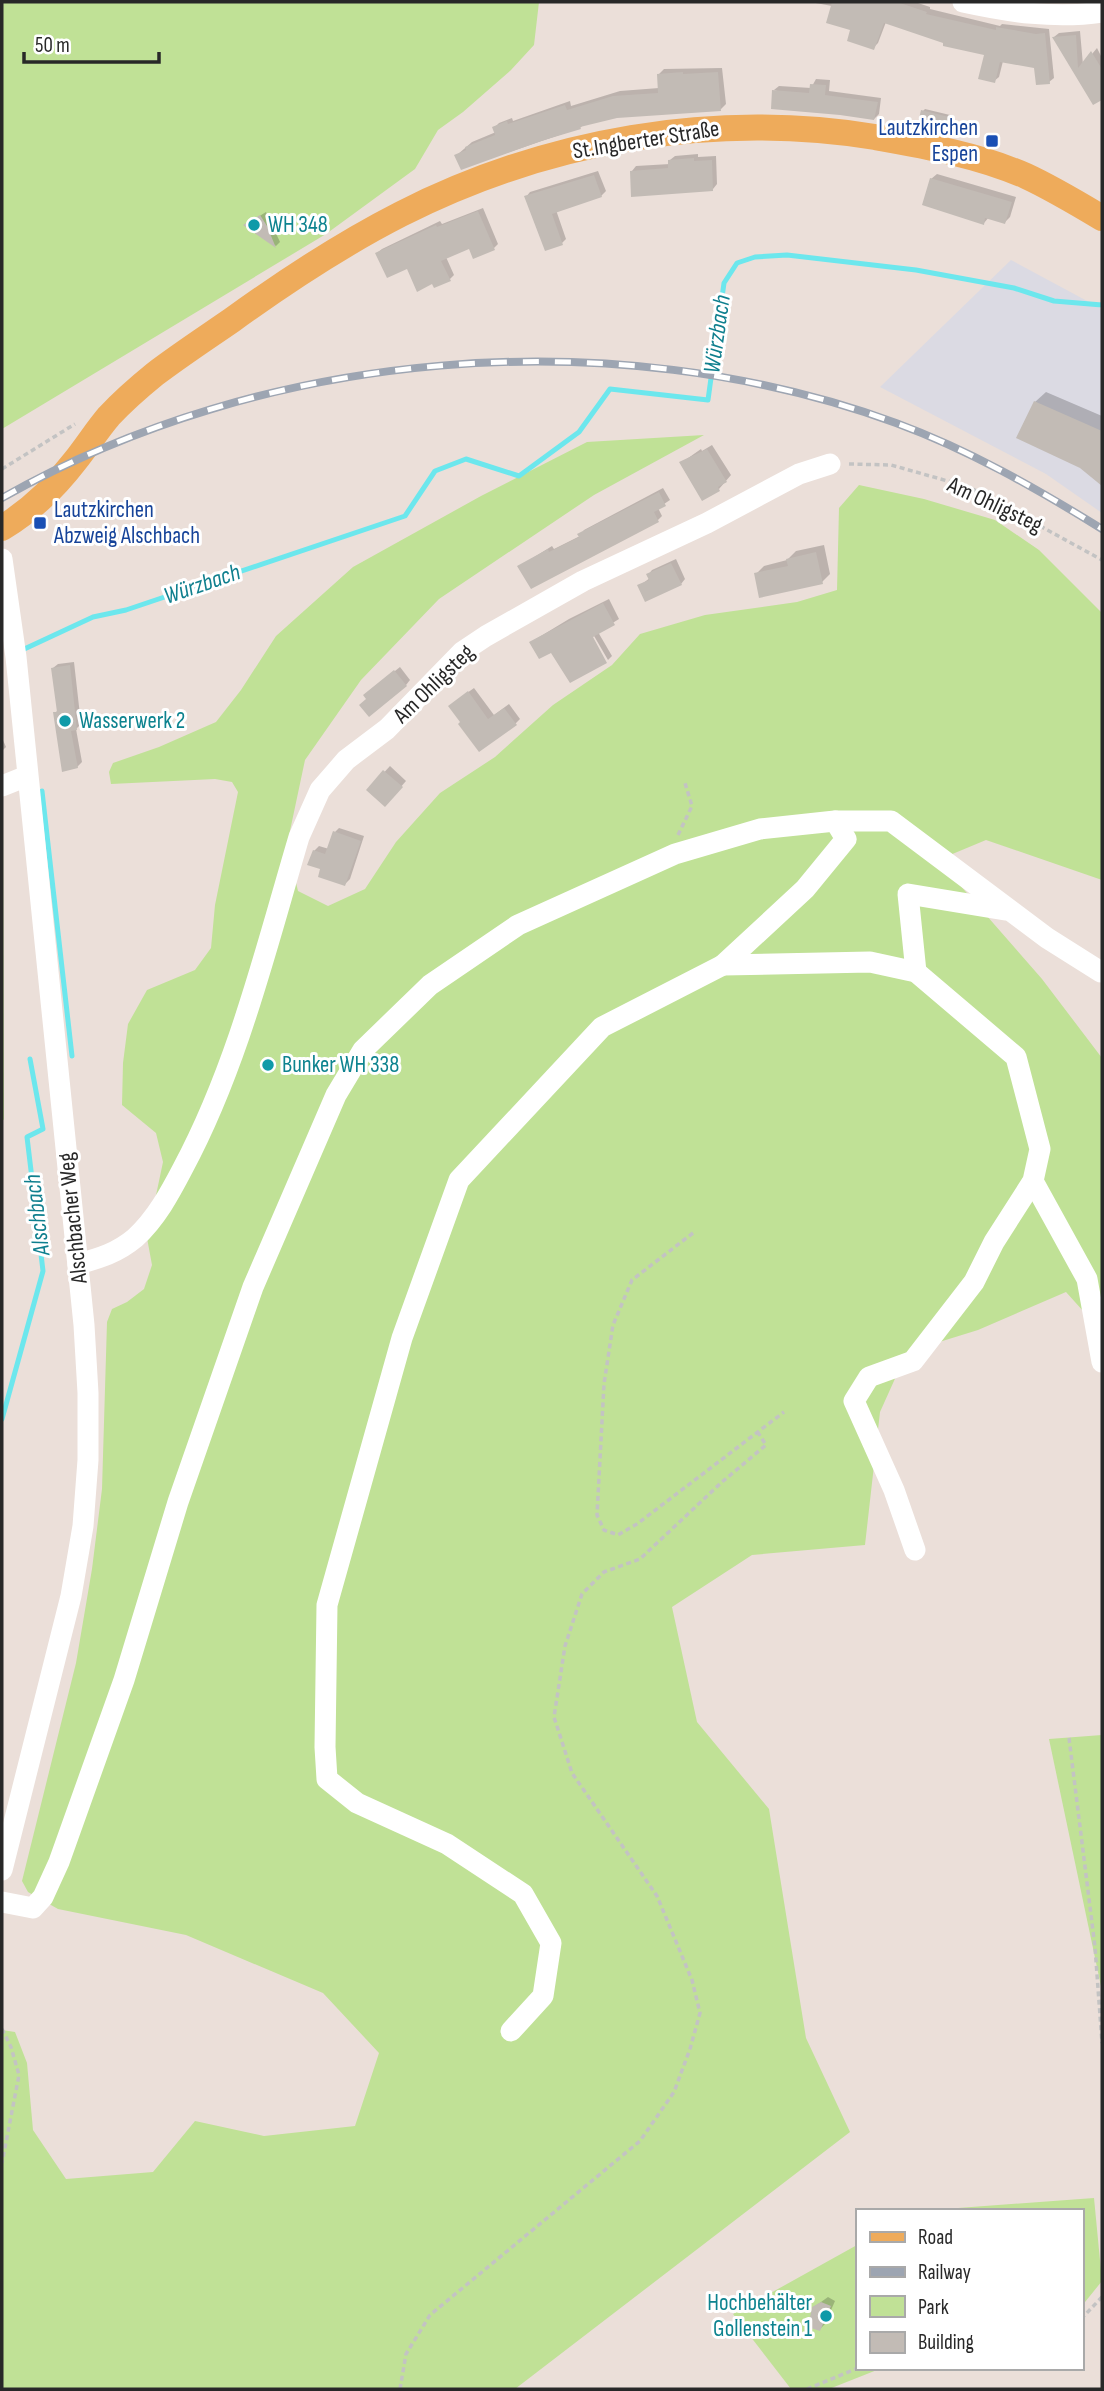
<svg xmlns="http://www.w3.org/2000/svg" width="1104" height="2391" font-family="'Sofia Sans Condensed',sans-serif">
	<rect width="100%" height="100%" fill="#ebdfd9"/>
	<polygon fill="#dbdae3" points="1011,260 1102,309 1102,513 1046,474 880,387"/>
	<g fill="#c0e196">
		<polygon points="2,2 539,2 534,45 511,70 463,112 438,130 415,169 326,234 2,429"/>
		<polygon points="704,435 594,495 439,599 361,680 305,760 287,845 298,891 328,906 365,889 396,842 440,793 495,757 553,705 612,665 640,634 705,615 797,602 837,590 839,508 859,485 924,499 995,520 1039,550 1102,613 1102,880 986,840 938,860 1042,979 1102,1058 1102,1332 1066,1292 978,1330 907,1352 880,1412 865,1545 752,1555 672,1607 697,1722 769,1809 806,2038 850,2132 515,2389 2,2389 2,2030 15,2032 27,2063 33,2130 66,2179 153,2172 195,2121 264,2136 355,2126 379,2053 323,1993 186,1935 58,1909 28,1892 22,1881 76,1663 92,1569 102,1489 107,1322 112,1309 127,1302 144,1289 152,1265 147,1238 163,1162 156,1133 122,1105 123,1063 128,1024 147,990 195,970 211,948 215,905 238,792 232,782 215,779 111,784 109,772 113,763 159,747 216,722 241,690 276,636 353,567 481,496 587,442"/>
		<polygon points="3,811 4,1119 4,1120 2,1119"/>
		<polygon points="1102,1735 1102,1991 1049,1739"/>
		<polygon points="1094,2198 1102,2281 1081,2307 1081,2211 918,2211"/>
		<polygon points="857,2245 857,2368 882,2368 829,2389 791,2389 733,2314"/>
	</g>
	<g fill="#0003">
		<polygon points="810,2 915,2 930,7 930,9 1000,26 1002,24 1049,29 1054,78 1049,82 1036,67 1003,61 999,77 994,81 986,54 886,22 878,43 873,48 832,6"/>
		<polygon points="1080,31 1083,65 1097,48 1102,58 1102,98 1094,103 1054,37 1059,33"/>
		<polygon points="722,68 726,104 721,109 616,116 584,124 580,128 462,168 457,155 472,142 496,132 494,128 499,123 512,118 513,121 570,101 571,106 620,91 659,88 659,74 664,69"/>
		<polygon points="816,79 830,80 829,91 881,98 879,114 874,119 774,90 779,86 811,88"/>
		<polygon points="925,109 950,115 945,132 923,111"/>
		<polygon points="698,154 698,157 716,156 717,184 713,189 632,171 636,166 670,164 670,160 675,156"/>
		<polygon points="598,171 606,191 601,196 556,210 566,239 562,243 526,197 530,192"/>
		<polygon points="937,174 1016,197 1010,217 1005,222 989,217 984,223 931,179"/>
		<polygon points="483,208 498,244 494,248 470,246 446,257 454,275 450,279 433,282 408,267 377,253 382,249 440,221 442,224"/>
		<polygon points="266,212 280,242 276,246 245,225"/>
		<polygon points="1046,392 1102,416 1102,484 1080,467 1035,402"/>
		<polygon points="712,445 731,475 719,489 703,499 681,463 701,449 702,451"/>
		<polygon points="663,488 670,500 658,508 662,516 658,520 520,566 552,546 554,549 580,536 584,530"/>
		<polygon points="824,545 830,574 822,582 756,574 764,566 787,560 796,551"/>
		<polygon points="676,559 685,579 681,584 639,586 650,578 648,575 652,570"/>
		<polygon points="609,599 619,619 598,632 612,656 608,660 590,629 552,650 531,642 569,619"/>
		<polygon points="74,662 81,724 76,729 82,762 77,767 55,713 58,710 53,668 58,664"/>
		<polygon points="400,667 410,680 406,685 368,699 370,691"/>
		<polygon points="474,688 494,715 509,704 520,719 515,724 463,722 456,701"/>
		<polygon points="2,738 6,747 2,751"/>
		<polygon points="390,766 406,781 385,805 368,790"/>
		<polygon points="339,828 364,836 350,879 345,884 323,868 314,851 319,846 329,849 335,832"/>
		<polygon points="828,2297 835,2301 825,2324 820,2329 814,2307"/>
	</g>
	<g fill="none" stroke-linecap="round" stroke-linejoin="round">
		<g stroke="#6ce7ed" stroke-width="5">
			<polyline points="20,651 93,617 126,610 405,516 435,471 466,459 519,476 579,432 610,389 708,400 724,283 737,263 755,257 787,255 916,270 1014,288 1054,301 1102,305"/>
			<polyline points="42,791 72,1056"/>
			<polyline points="2,1419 43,1271 27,1137 43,1129 30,1059"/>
		</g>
	</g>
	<g fill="#c2bbb5">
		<polygon points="832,2 897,2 927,12 926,14 996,30 996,27 1036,34 1045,33 1050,84 1036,85 1034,68 1000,62 995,83 978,79 984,55 943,46 943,43 884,23 874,50 847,41 850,30 826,23"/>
		<polygon points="1076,35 1078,68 1091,51 1102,69 1102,100 1093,105 1052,37"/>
		<polygon points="683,72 683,74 718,72 721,111 617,118 580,127 581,129 541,141 461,170 454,155 466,150 465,147 495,135 492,127 507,121 508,124 565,105 567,110 613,96 658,93 657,74"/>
		<polygon points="810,84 826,85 825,95 878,102 874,120 840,115 771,109 772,90 809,93"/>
		<polygon points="921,110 949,117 946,134 917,128"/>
		<polygon points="694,158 694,161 712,160 713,191 631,197 630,171 668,168 668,160"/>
		<polygon points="594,175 602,197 552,214 563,245 545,251 524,196"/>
		<polygon points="930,178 1012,202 1005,224 985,218 984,225 922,205"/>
		<polygon points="478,211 495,250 473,259 469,249 441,261 451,281 434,288 432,284 417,292 407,269 387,278 375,253 436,225 437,227"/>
		<polygon points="260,215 267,226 276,248 243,225"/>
		<polygon points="1034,401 1102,431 1102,486 1080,468 1016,438"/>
		<polygon points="707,449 727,482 718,487 720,491 702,501 679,462"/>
		<polygon points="659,492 666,506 654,512 659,522 531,589 517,566 548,549 549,552 579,537 577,534"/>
		<polygon points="816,552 823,584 759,598 754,573 788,566 786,559"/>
		<polygon points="671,563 682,585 645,602 637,585 649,580 646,574"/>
		<polygon points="603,603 615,625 593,637 607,663 570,683 551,653 539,659 529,642"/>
		<polygon points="70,665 77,730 71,731 78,768 62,772 53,712 57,712 51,668"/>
		<polygon points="394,670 407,686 369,717 359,705 366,699 363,695"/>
		<polygon points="468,691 488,719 504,708 517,725 479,752 458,724 460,722 448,706"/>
		<polygon points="383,770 403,787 385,807 366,790"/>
		<polygon points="333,831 361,841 345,886 318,877 320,869 307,865 313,850 325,854"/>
		<polygon points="821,2302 831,2306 820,2331 808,2327 812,2307"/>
	</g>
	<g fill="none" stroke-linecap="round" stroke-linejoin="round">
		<g stroke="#c3c3c3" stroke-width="3.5" stroke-dasharray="5 3.5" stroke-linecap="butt">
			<polyline points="849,464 891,465 969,487 1102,560"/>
			<polyline points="2,469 75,424"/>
			<polyline points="678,835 692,806 685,783"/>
			<polyline points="693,1233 632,1280 613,1325 604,1384 597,1515 604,1530 618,1535 637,1524 784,1412"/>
			<polyline points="1069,1738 1095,1947 1102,2043"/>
			<polyline points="2,2029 11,2047 19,2075 2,2163"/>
			<polyline points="1081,2319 1102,2297"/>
			<polyline points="400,2389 406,2354 430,2315 640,2141 674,2092 690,2049 700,2013 692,1980 657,1896 572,1773 554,1717 565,1646 582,1594 604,1572 640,1559 722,1482 766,1445 757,1431"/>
			<polyline points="807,2389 858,2368"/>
		</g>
		<g stroke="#fff" stroke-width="21">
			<path d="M963 2C1009 12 1055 19 1102 12"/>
			<polyline points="2,559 16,657 84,1325 88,1393 88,1460 83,1526 71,1596 2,1870"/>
			<polyline points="2,786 27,776"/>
			<polyline points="835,821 891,821 1047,938 1101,972"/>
			<polyline points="916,972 908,894 1005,910"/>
			<polyline points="1033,1181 1087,1279 1102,1362"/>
			<path d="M78 1264C100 1258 117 1253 135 1238 156 1219 170 1193 183 1168 238 1065 266 948 299 837L320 790 346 760 387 729 462 652 486 636 583 581 707 523 799 474 830 464"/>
			<polyline points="2,1902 33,1908 43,1897 59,1862 124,1680 178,1502 253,1287 336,1095 363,1050 430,985 518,925 675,854 760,829 835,821 846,839 805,889 723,965 870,962 916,972 1016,1057 1040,1149 1033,1181 994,1242 974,1282 913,1361 869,1377 854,1401 894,1490 915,1550"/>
			<polyline points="511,2031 543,1996 551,1943 523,1894 447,1844 357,1803 327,1779 325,1747 327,1605 402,1338 459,1180 602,1027 723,965"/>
		</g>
		<path stroke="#eeab5b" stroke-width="26" d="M2 528C30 511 55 487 75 461 87 446 97 430 109 416 123 401 139 387 155 374 180 355 206 338 232 320 286 281 342 244 401 214 547 140 713 111 875 137 926 146 978 155 1026 176 1052 188 1077 203 1102 218"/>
		<defs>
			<path id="rail" d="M2 498C264 349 612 319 896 423 969 450 1036 488 1102 529"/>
		</defs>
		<use href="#rail" stroke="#9da5b2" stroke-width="8"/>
		<use href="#rail" stroke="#fff" stroke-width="5" stroke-dasharray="16" stroke-linecap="butt"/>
	</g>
	<g fill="#1a4fb4" stroke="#fff" stroke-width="2.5">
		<rect x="985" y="134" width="14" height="14" rx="3.5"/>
		<rect x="33" y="516" width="14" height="14" rx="3.5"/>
	</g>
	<g fill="#0f9aa8" stroke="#fff" stroke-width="2.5">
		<circle cx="254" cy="225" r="7"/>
		<circle cx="65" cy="721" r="7"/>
		<circle cx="268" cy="1065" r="7"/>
		<circle cx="826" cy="2316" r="7"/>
	</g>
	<g text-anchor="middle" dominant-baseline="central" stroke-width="6" stroke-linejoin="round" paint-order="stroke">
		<g font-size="23" fill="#164399" stroke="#fff" text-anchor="end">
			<text x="978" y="128">Lautzkirchen<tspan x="978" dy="26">Espen</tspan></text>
			<text x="54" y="510" text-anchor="start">Lautzkirchen<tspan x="54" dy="26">Abzweig Alschbach</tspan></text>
		</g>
		<g font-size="23" fill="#282828" stroke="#fff">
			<text transform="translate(646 140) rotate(-9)">St.Ingberter Straße</text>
			<text transform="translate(995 505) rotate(25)">Am Ohligsteg</text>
			<text transform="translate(434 684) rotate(-44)">Am Ohligsteg</text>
			<text transform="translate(73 1218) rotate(-96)">Alschbacher Weg</text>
		</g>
		<g font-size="23" fill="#0d838f" stroke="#fff" text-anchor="start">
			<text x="268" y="225">WH 348</text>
			<text x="79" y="721">Wasserwerk 2</text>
			<text x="282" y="1065">Bunker WH 338</text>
			<text x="812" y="2303" text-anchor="end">Hochbehälter<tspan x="812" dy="26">Gollenstein 1</tspan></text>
		</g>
		<g font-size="24" font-style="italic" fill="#0f7f8e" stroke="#fff">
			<text transform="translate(717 334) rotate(-82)">Würzbach</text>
			<text transform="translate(202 584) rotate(-19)">Würzbach</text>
			<text transform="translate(37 1215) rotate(-97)">Alschbach</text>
		</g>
	</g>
	<rect width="1104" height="2391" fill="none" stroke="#282828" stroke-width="7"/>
	<rect x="856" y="2209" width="228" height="161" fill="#ffffff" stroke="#a9a9a9" stroke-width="2"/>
	<rect x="870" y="2232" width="35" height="10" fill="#eeab5b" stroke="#a9a9a9" stroke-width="2"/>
	<text x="918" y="2244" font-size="21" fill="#282828">Road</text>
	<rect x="870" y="2267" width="35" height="10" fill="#9da5b2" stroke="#a9a9a9" stroke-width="2"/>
	<text x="918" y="2279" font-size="21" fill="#282828">Railway</text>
	<rect x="870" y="2296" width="35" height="21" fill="#c0e196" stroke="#a9a9a9" stroke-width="2"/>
	<text x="918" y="2314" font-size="21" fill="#282828">Park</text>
	<rect x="870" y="2332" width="35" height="21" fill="#c2bbb5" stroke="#a9a9a9" stroke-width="2"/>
	<text x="918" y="2349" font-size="21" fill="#282828">Building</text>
	<path d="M24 52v10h135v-10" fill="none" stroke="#282828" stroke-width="3.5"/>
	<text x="35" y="52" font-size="21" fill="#282828" stroke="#ffffff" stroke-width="5" paint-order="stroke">50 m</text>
</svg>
